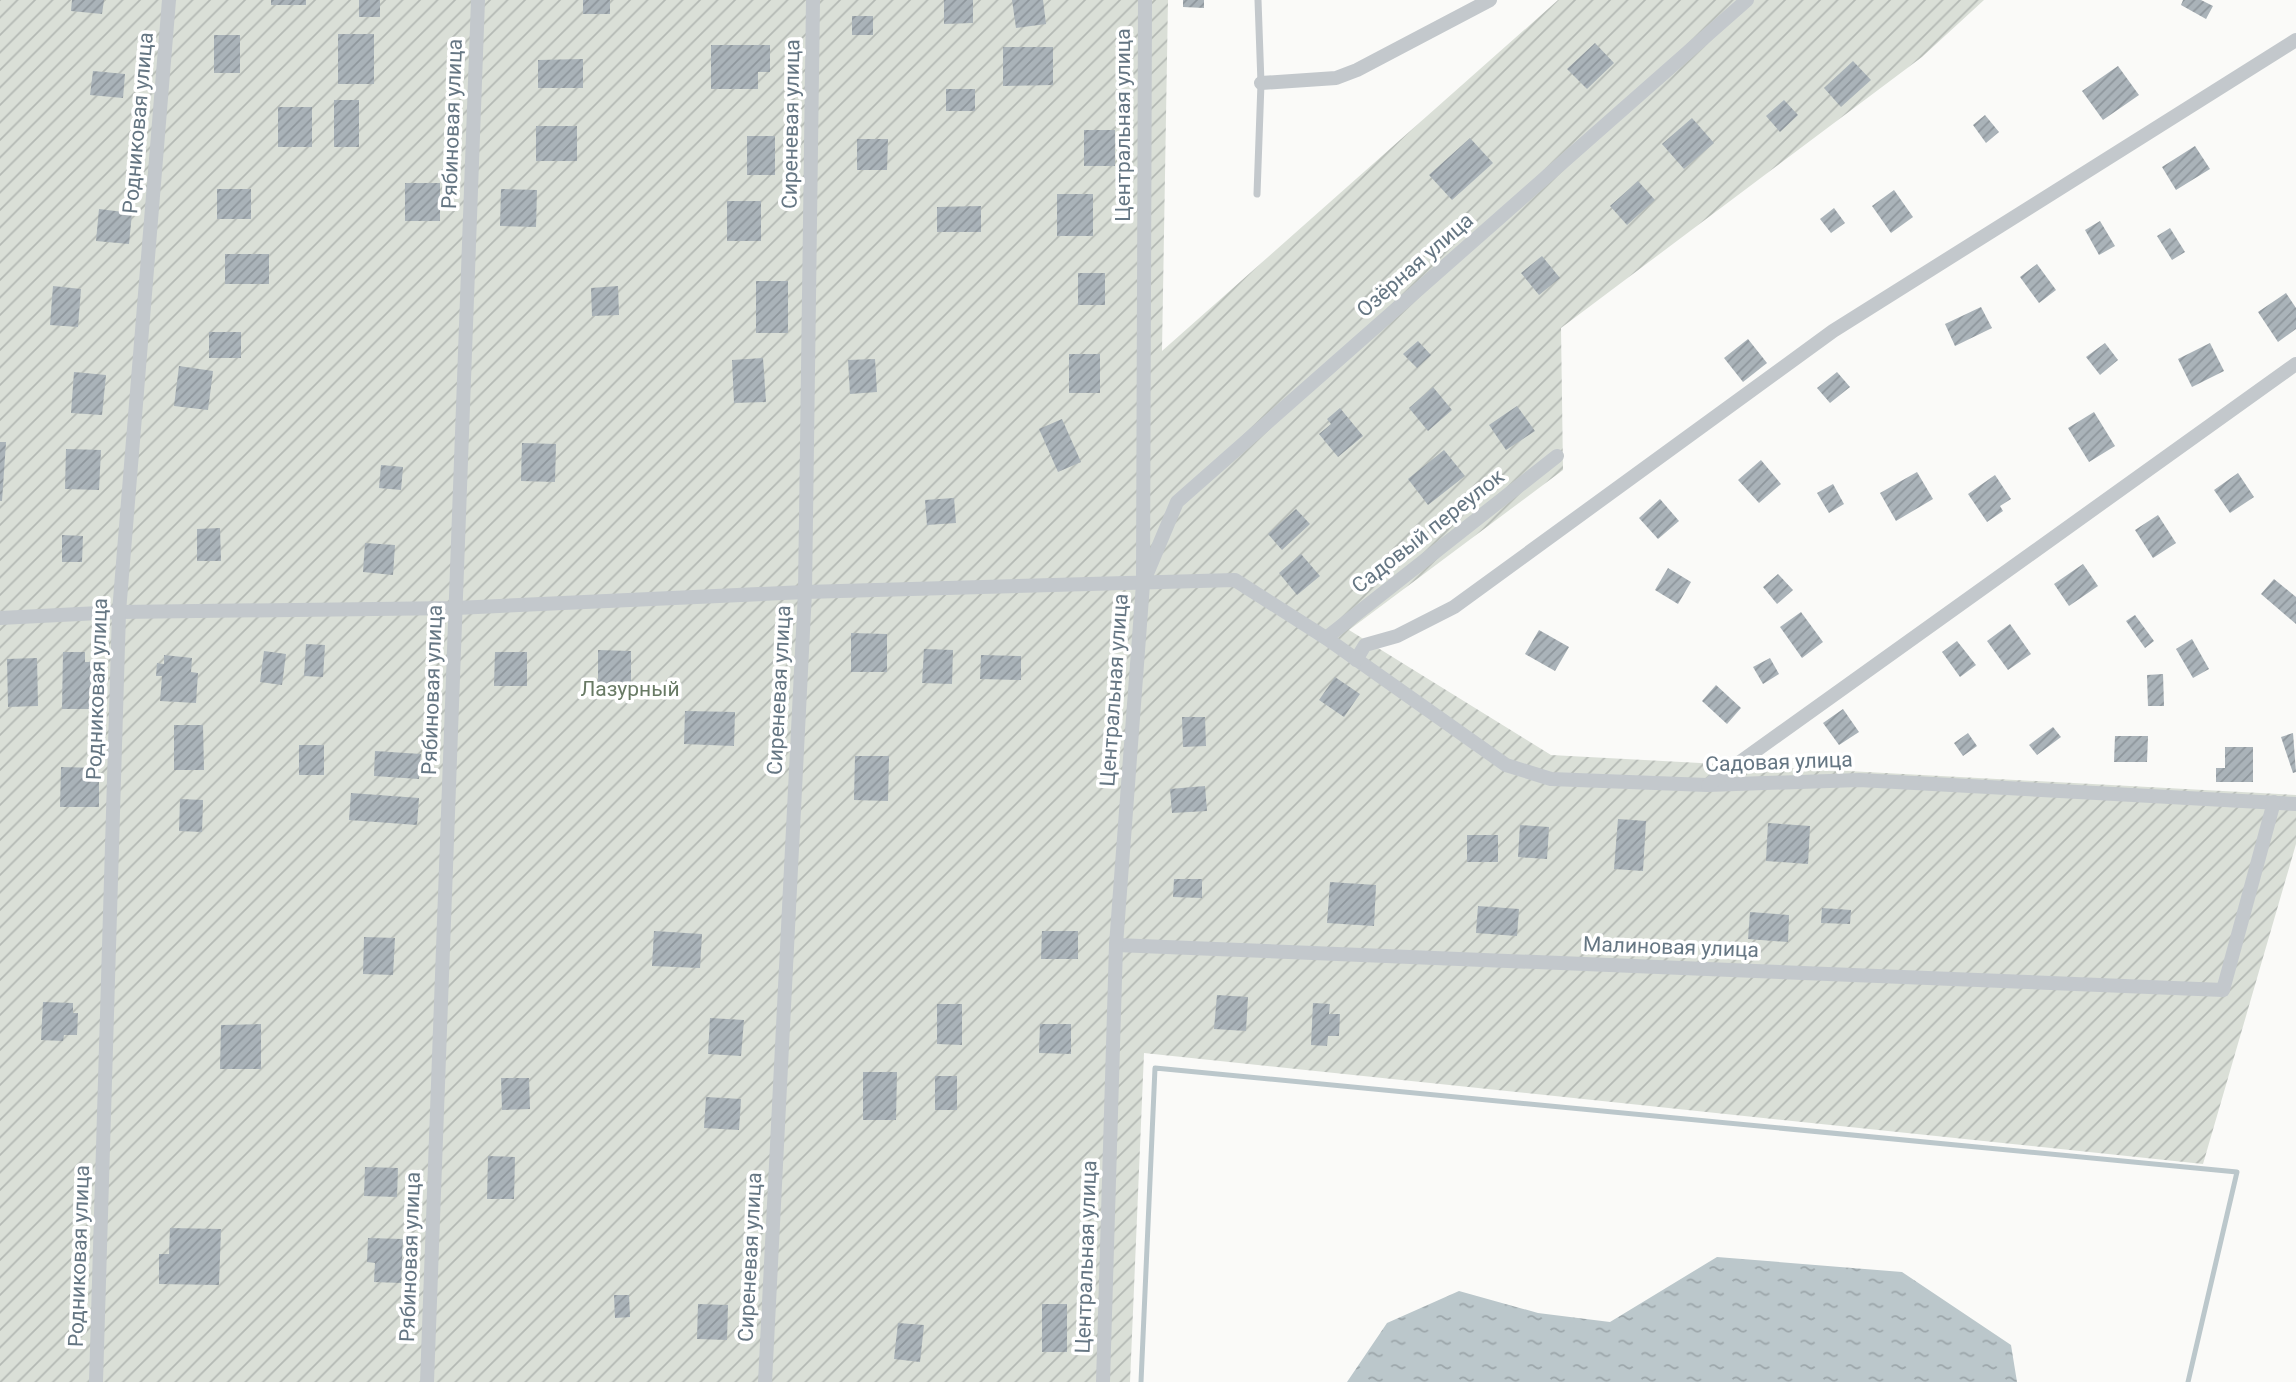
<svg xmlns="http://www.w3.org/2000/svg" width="2296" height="1382" font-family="Roboto,sans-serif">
	<defs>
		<pattern id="garden-furrows" width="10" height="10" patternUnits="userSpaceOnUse" patternTransform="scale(1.75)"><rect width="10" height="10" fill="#dadfd7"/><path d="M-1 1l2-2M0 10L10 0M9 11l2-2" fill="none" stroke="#b4b9b4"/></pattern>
		<pattern id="water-ripples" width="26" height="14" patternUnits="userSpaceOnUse" patternTransform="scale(1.75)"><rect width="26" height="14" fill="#bbc7cb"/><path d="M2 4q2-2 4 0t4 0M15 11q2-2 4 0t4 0" fill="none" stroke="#9ca6aa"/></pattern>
		<pattern id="building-hatch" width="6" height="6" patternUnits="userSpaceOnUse" patternTransform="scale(1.75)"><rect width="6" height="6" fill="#aab3b9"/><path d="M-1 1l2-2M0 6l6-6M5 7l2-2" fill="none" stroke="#8e969c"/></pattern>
	</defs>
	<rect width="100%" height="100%" fill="#fafaf8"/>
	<polygon fill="url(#garden-furrows)" points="0,0 1168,0 1162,351 1558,0 1984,0 1922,57 1561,328 1563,470 1349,630 1551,755 2296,795 2296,844 2203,1164 1144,1053 1130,1382 0,1382"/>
	<polygon fill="url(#water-ripples)" points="1717,1257 1902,1272 2011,1345 2017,1382 1347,1382 1387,1323 1459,1291 1538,1313 1610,1322"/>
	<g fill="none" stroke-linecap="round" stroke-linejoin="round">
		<polyline stroke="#bbc7cb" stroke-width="5" points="1141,1382 1155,1068 2237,1172 2188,1382"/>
	</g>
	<g fill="url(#building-hatch)">
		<polygon points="72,0 104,0 102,14 71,11"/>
		<rect x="271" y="0" width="35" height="5"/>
		<rect x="359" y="0" width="21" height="17"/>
		<rect x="583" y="0" width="27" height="14"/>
		<polygon points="944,0 973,0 973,23 944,24"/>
		<polygon points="1012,0 1043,0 1046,24 1016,28"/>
		<polygon points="1183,0 1204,0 1204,8 1183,7"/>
		<polygon points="2183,0 2201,0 2213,6 2206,19 2181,5"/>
		<rect x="852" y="16" width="21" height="19"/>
		<rect x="338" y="34" width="36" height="50"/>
		<rect x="214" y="35" width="26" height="38"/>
		<polygon points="1595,43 1614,63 1587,89 1567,69"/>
		<polygon points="711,45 770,45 770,72 758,72 758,89 711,89"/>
		<polygon points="1003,47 1053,47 1053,85 1003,86"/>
		<polygon points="583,59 583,88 538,88 538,60"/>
		<polygon points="1853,61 1871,80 1841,107 1824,88"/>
		<polygon points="2118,66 2139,95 2103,120 2082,91"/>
		<polygon points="93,71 125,74 123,98 90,95"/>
		<rect x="946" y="89" width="29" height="22"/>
		<rect x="334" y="100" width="25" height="47"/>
		<polygon points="1784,100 1798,115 1780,132 1766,116"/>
		<rect x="278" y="107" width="34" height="40"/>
		<polygon points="1985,115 1999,132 1986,143 1973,125"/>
		<polygon points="1692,118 1714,143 1684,169 1662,144"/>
		<rect x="536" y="126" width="41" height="35"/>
		<rect x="1084" y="130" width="31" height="36"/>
		<rect x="747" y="136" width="28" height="39"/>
		<polygon points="1470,138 1493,163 1452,200 1429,175"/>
		<polygon points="857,139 888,139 887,170 857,170"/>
		<polygon points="2195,146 2210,169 2176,190 2162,167"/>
		<polygon points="1638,181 1655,200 1627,225 1610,206"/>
		<rect x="405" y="183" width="35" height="38"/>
		<rect x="217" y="189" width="34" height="30"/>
		<polygon points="501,189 537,190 536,227 500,226"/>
		<polygon points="1894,190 1913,217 1891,233 1872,206"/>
		<rect x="1057" y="194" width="36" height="42"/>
		<rect x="727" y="201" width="34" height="40"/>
		<polygon points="981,206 981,232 937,232 937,207"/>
		<polygon points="1834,208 1845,223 1831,233 1820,219"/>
		<polygon points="99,209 132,213 129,244 96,241"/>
		<polygon points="2100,221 2115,246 2099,255 2085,230"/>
		<polygon points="2170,228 2185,252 2172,260 2157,236"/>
		<rect x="225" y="254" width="44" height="30"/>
		<polygon points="1542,256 1560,278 1539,295 1521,273"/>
		<polygon points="2037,264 2056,290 2039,303 2020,277"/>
		<rect x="1078" y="273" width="27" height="32"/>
		<rect x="756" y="281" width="32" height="52"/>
		<polygon points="53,286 81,289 78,327 50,325"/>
		<polygon points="618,286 619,315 592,316 591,288"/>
		<polygon points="2286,293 2296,308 2296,329 2278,342 2258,312"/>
		<polygon points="1981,307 1992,328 1955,346 1945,324"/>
		<rect x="209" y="332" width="32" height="26"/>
		<polygon points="1748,339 1767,363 1743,382 1724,358"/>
		<polygon points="1418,341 1431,355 1417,368 1403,354"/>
		<polygon points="2105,343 2118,360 2100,375 2086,357"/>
		<polygon points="2210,343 2224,371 2192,387 2178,359"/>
		<rect x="1069" y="354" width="31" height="39"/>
		<polygon points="763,358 766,402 734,403 732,360"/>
		<polygon points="875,359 877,392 850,394 848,360"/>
		<polygon points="179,366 213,371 208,410 174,406"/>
		<polygon points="74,372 106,375 102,415 71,413"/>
		<polygon points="1837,372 1850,387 1830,403 1817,388"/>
		<polygon points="1433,387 1452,410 1428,431 1409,408"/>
		<polygon points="1517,406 1535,431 1506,450 1489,425"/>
		<polygon points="1340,408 1363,436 1338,457 1319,434 1331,424 1327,419"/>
		<polygon points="2094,412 2115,446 2089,462 2068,428"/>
		<polygon points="1062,419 1081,462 1058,472 1039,429"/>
		<polygon points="0,442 6,442 2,501 0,501"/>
		<polygon points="522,443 556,444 555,482 521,481"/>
		<polygon points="66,449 101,450 99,490 65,489"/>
		<polygon points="1444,450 1465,476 1428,505 1408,479"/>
		<polygon points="1761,460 1781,484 1759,503 1738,480"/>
		<polygon points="381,465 403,467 401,490 379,488"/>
		<polygon points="1917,472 1933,499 1896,521 1880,493"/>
		<polygon points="2238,473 2254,497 2230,513 2214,490"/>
		<polygon points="1995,475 2011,499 2000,506 2003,511 1987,522 1968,494"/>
		<polygon points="1833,484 1844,504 1829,513 1817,493"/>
		<polygon points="954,498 956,523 927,525 925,500"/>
		<polygon points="1660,499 1679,521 1658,539 1639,518"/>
		<polygon points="1296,509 1310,524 1282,550 1268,534"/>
		<polygon points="2158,515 2176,543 2153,558 2135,530"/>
		<polygon points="220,528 221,561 197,561 197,529"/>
		<polygon points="62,535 83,536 82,562 62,562"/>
		<polygon points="365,543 395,545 393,575 363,572"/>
		<polygon points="1301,554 1320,576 1297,595 1279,573"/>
		<polygon points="2083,564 2098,586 2069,606 2054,584"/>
		<polygon points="1668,568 1691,582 1678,604 1655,590"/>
		<polygon points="1778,574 1793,590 1777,604 1763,587"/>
		<polygon points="2274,579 2296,597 2296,624 2261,594"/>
		<polygon points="1801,612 1823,642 1802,658 1780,627"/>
		<polygon points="2135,615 2154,641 2145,648 2126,621"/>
		<polygon points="2010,624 2031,654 2008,670 1987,641"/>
		<polygon points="1539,630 1569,647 1555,671 1525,654"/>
		<polygon points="851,633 887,634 887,672 851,672"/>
		<polygon points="2192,639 2209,669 2193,678 2176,649"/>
		<polygon points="1957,641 1976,665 1960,677 1942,652"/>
		<polygon points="306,644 325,645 323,677 304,676"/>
		<polygon points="924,649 953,650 952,684 922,683"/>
		<polygon points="598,650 631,651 631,686 598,686"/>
		<polygon points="264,651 286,654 282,685 260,682"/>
		<polygon points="63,652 85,652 85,662 90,662 94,693 89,692 89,709 62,709"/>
		<polygon points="495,652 527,652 527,686 494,686"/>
		<polygon points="164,655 192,658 191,672 198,673 196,703 160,701 162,676 156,676 157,663 164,664"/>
		<polygon points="981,655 1021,656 1021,680 980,679"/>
		<polygon points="37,658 38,706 8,707 7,659"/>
		<polygon points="1770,658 1779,674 1763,684 1753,667"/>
		<polygon points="2163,674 2164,706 2148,706 2147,675"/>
		<polygon points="1335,677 1360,694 1344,717 1319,700"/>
		<polygon points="1716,685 1741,708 1727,724 1702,701"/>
		<polygon points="1843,709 1859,732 1839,745 1823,723"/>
		<polygon points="685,711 735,712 734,746 684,744"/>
		<polygon points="1182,717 1205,717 1206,746 1183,747"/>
		<polygon points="174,725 203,725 204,770 174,770"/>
		<polygon points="2053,727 2061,737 2037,755 2029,745"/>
		<polygon points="1968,733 1977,746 1963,756 1954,743"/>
		<polygon points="2293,733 2296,772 2293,773 2281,737"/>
		<polygon points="2115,736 2148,736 2147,762 2114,762"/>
		<rect x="299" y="745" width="25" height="30"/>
		<polygon points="2225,747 2253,747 2253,782 2216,782 2216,768 2225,768"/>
		<polygon points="375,751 421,754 419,779 374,776"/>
		<polygon points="855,756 889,756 888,801 854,800"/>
		<polygon points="61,767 99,768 99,807 60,807"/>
		<polygon points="1205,786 1207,811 1172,813 1170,789"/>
		<polygon points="351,793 419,798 417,825 349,820"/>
		<polygon points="180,799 203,800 202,832 179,831"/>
		<polygon points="1618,819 1646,821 1643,871 1614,869"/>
		<polygon points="1768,823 1810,826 1808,864 1766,861"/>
		<polygon points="1520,825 1549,827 1547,859 1518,857"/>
		<rect x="1467" y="835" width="31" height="27"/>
		<polygon points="1174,879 1202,879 1202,898 1173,897"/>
		<polygon points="1330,882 1376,885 1374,926 1327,923"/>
		<polygon points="1478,906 1519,909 1517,936 1476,933"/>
		<polygon points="1822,908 1851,910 1850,924 1821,923"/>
		<polygon points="1750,912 1789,915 1788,942 1748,939"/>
		<polygon points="654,931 702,934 700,968 652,966"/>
		<polygon points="1042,931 1078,931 1078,959 1041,959"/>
		<polygon points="364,937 395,938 393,975 363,974"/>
		<polygon points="1217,995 1248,997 1246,1031 1214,1029"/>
		<polygon points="43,1002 73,1003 73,1013 78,1013 77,1035 64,1035 63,1041 41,1040"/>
		<polygon points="1313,1003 1330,1004 1329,1014 1340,1014 1339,1036 1328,1036 1327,1046 1311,1045"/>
		<polygon points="937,1004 962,1004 962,1045 937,1044"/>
		<polygon points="710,1018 744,1020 741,1056 708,1054"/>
		<polygon points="261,1024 261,1069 220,1069 221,1025"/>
		<polygon points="1040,1024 1071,1024 1071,1054 1039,1053"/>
		<polygon points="863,1072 897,1072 896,1120 863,1120"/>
		<rect x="935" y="1076" width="22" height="34"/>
		<polygon points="501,1078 529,1078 530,1109 502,1110"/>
		<polygon points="706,1097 741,1099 739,1130 704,1128"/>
		<polygon points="488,1156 515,1157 514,1199 487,1199"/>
		<polygon points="365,1167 398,1168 397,1197 364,1196"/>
		<polygon points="170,1228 221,1229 219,1285 159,1284 159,1254 169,1254"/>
		<polygon points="368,1238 403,1239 401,1283 374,1282 375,1263 367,1262"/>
		<polygon points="614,1295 629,1295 630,1317 615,1318"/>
		<polygon points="698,1304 728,1305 727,1340 697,1339"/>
		<rect x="1042" y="1304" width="25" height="48"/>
		<polygon points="898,1323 924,1325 920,1362 894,1359"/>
	</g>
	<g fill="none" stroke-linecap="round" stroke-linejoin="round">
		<polyline stroke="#c3c8cc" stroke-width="7" points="1257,194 1261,83 1258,0"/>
		<g stroke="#c3c8cc" stroke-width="14">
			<polyline points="1261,83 1336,78 1357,70 1490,0"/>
			<polyline points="1146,576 1177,502 1747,0"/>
			<polyline points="0,618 119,612 456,608 805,592 1235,580 1326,638 1506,765 1551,779 1707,785 1859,780 2296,804"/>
			<polyline points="1326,638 1557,456"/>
			<polyline points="1356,660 1365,645 1397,636 1454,607 1833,331 2296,40"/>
			<polyline points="1708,785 2296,364"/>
			<polyline points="1116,945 2223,990 2274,802"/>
			<polyline points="96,1382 119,612 169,0"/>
			<polyline points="427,1382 478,0"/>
			<polyline points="765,1382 805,592 813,0"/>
			<polyline points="1103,1382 1116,945 1143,584 1145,0"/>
		</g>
	</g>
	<g text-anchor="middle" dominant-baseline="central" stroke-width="7" stroke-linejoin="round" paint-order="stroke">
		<g font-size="21" fill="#657683" stroke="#fff">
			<text transform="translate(138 123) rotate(-85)">Родниковая улица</text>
			<text transform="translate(452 124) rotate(-88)">Рябиновая улица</text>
			<text transform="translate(791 124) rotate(-89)">Сиреневая улица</text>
			<text transform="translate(1123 125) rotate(-90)">Центральная улица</text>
			<text transform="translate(1415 265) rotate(-41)">Озёрная улица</text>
			<text transform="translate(1428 531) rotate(-38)">Садовый переулок</text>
			<text transform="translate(97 689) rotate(-88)">Родниковая улица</text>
			<text transform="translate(432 690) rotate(-88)">Рябиновая улица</text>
			<text transform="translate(779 690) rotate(-87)">Сиреневая улица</text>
			<text transform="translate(1114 690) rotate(-86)">Центральная улица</text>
			<text transform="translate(1779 762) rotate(-2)">Садовая улица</text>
			<text transform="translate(1671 947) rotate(2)">Малиновая улица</text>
			<text transform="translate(79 1256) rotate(-88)">Родниковая улица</text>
			<text transform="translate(410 1257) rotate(-88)">Рябиновая улица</text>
			<text transform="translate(750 1257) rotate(-87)">Сиреневая улица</text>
			<text transform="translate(1086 1257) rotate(-88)">Центральная улица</text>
		</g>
		<g font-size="21" fill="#687a64" stroke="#fff">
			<text x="630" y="689">Лазурный</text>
		</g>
	</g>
</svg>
